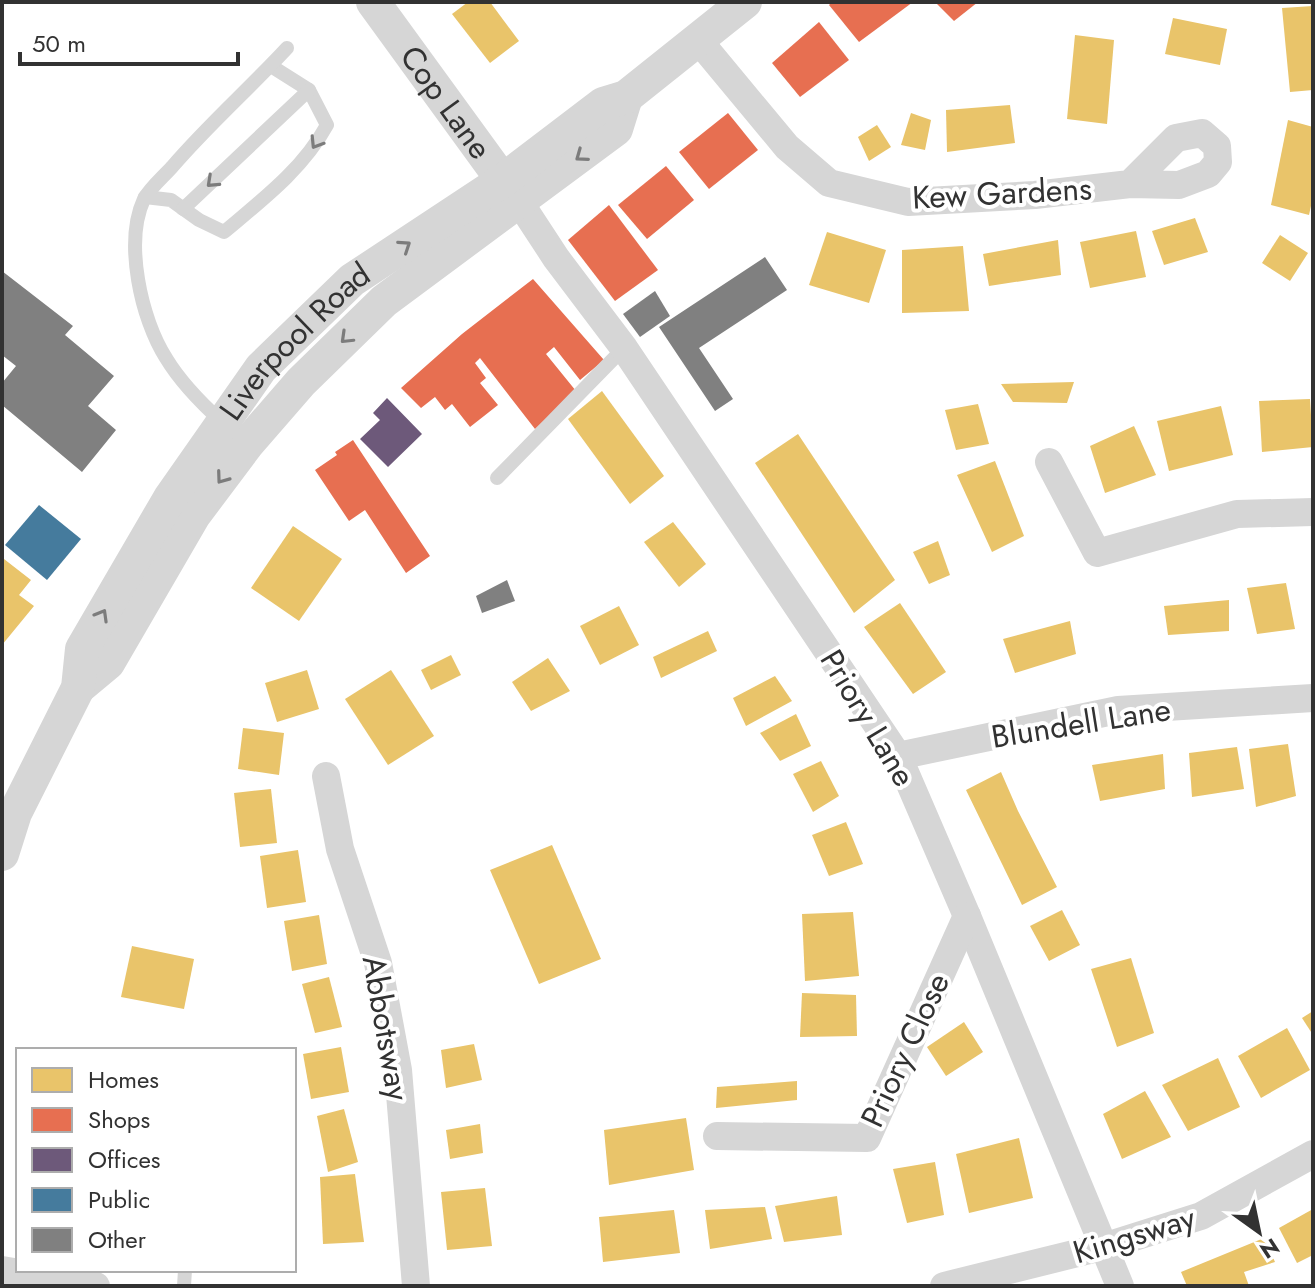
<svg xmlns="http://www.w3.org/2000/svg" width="1315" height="1288" font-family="Jost,sans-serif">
	<rect width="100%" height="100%" fill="#fff"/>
	<g fill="#e9c46a">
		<polygon points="468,2 490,2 519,41 490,63 452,14"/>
		<polygon points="1313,6 1313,90 1290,92 1282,8"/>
		<polygon points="1173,18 1227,29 1220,65 1165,54"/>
		<polygon points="1075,35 1114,40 1107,124 1067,119"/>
		<polygon points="1010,105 1015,143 947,152 946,110"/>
		<polygon points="911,113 931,120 925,150 901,145"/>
		<polygon points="1288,120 1313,127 1313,197 1309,215 1271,205"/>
		<polygon points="877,125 891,147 869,161 858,137"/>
		<polygon points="1195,218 1208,252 1164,265 1152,231"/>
		<polygon points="1136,231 1146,277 1090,288 1080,242"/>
		<polygon points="827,232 886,250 869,303 809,285"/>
		<polygon points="1280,235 1308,253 1290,281 1262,263"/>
		<polygon points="1058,240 1061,275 989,286 983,254"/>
		<polygon points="963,246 969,311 902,313 902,250"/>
		<polygon points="1074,382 1067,403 1013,402 1001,384"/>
		<polygon points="602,391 664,476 630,504 568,419"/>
		<polygon points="1310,399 1313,447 1262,452 1259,401"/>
		<polygon points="978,404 989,444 956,450 945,410"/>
		<polygon points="1221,406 1233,455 1169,471 1157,421"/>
		<polygon points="1134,426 1156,475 1105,493 1090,446"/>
		<polygon points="798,434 895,580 854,613 755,463"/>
		<polygon points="995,461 1024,536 992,552 957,475"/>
		<polygon points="673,522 706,564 679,587 644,542"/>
		<polygon points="293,526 342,559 299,621 251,588"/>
		<polygon points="938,541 950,575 929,584 913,552"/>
		<polygon points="4,559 31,580 19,595 34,606 2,645"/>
		<polygon points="1286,583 1295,629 1257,634 1247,588"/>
		<polygon points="1229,600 1229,631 1168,635 1164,606"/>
		<polygon points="900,603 946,672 913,694 864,627"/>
		<polygon points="619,606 639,645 600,665 580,626"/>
		<polygon points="1070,621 1076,654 1015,673 1003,639"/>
		<polygon points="708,631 717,651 661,678 653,657"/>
		<polygon points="451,655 461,675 431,690 421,670"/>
		<polygon points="548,658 570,691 531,711 512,682"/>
		<polygon points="307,670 319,709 277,722 265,683"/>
		<polygon points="391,670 434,736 388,765 345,699"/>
		<polygon points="775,676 792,701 746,726 733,698"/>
		<polygon points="796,714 811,746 780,761 760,733"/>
		<polygon points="243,728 284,733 279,775 238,769"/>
		<polygon points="1288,744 1296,796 1256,807 1249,749"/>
		<polygon points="1237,747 1244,789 1192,797 1189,753"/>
		<polygon points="1163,754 1165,789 1100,801 1092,765"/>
		<polygon points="821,761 839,796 813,812 793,774"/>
		<polygon points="1001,772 1018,811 1057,887 1022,905 966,790"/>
		<polygon points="271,789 277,843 240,847 234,793"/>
		<polygon points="846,822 863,864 829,876 812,835"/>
		<polygon points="552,845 601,959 539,984 490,870"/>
		<polygon points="298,850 306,902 267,908 260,856"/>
		<polygon points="1062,910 1080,945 1049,961 1030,926"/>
		<polygon points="853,912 859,976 805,981 802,914"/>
		<polygon points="319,915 327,964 292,971 284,921"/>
		<polygon points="132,946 194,959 184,1009 121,997"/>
		<polygon points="1131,958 1154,1033 1117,1047 1091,969"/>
		<polygon points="329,977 342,1027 315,1033 302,984"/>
		<polygon points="802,993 856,995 857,1036 800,1037"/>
		<polygon points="1313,1011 1313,1035 1302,1018"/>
		<polygon points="964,1022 983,1052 946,1076 927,1047"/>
		<polygon points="1287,1028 1310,1070 1261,1098 1238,1056"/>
		<polygon points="474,1044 482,1080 446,1088 441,1050"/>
		<polygon points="341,1047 349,1092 311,1099 303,1054"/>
		<polygon points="1218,1058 1240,1107 1188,1131 1162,1085"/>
		<polygon points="797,1081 797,1100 716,1108 717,1087"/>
		<polygon points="1145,1091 1171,1137 1122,1159 1103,1114"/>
		<polygon points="344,1109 358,1162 328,1172 317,1116"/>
		<polygon points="686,1118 694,1170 609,1185 604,1130"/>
		<polygon points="480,1124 483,1153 450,1159 446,1130"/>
		<polygon points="1019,1138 1033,1198 969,1213 956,1154"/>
		<polygon points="935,1162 944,1215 907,1223 893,1169"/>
		<polygon points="355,1174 364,1242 323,1244 320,1177"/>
		<polygon points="485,1188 492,1246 447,1250 441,1192"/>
		<polygon points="837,1196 842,1235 784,1242 775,1206"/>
		<polygon points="765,1207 772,1239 710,1249 705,1210"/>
		<polygon points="1313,1209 1313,1255 1297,1263 1279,1228"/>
		<polygon points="674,1210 680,1253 603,1262 599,1217"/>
		<polygon points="1264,1238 1275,1262 1244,1272 1249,1286 1187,1286 1181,1272"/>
	</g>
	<g fill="#e76f51">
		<polygon points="832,2 913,2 859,42 829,5"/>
		<polygon points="935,2 978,2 954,21"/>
		<polygon points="819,22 849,60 800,97 772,63"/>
		<polygon points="728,113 758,150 709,189 679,152"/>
		<polygon points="666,166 694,200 647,239 618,205"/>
		<polygon points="609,205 658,270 615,301 568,240"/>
		<polygon points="533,279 604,360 580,380 554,347 546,354 576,391 535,429 480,358 475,363 486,378 480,383 498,405 470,427 452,404 445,410 435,397 421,408 401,388 462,334"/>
		<polygon points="353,440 430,556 406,573 365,510 349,521 315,470 337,455 335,452"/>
	</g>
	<polygon fill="#6d597a" points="387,398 422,434 388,467 360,439 380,420 373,413"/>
	<polygon fill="#457b9d" points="39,505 81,539 47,580 5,545"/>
	<g fill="#808080">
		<polygon points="765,257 787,290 699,348 733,399 715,411 659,327"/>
		<polygon points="2,271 73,326 65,335 114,376 88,406 116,430 82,472 2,405 2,383 16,366 2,355"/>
		<polygon points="655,291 670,316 640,337 623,314"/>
		<polygon points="507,580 515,601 482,613 476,596"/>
	</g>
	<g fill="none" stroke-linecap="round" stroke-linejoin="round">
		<g stroke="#d6d6d6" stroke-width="14">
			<path d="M145 197 171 200 199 220 224 232C262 200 303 169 327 125L309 90 271 66"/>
			<polyline points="183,209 309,90"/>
			<path d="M222 422C201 403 181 383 166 358 141 319 124 242 144 199 150 188 163 177 172 167 208 125 249 89 287 48"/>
			<polyline points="497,478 624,348"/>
			<polyline points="184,1286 185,1270"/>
		</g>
		<g stroke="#d6d6d6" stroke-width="28">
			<polyline points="699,41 787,147 829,183 908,202 1035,195 1130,184 1179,185 1208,174 1218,162 1217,146 1202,133 1176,138 1130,184"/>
			<polyline points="520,203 556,258 624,348 898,756 967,916 1120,1286"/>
			<polyline points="1049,462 1097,553 1237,514 1313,512"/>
			<polyline points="898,756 1118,710 1313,698"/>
			<polyline points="326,776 340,849 378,963 398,1070 416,1286"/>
			<polyline points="717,1136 867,1138 967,916"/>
			<polyline points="2,1270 96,1286"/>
			<polyline points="944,1286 1106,1246 1201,1216 1313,1154"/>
		</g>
		<g stroke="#d6d6d6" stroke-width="34">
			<path id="s1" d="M373 2 517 200"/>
			<polyline points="78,688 108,663 194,515 248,443 301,382 384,301 616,129 626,97"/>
			<path id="s2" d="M2 854 15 813 78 688 82 649 170 498 261 368 352 280 502 181 603 104 626 97 745 2"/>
		</g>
	</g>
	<defs><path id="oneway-chevron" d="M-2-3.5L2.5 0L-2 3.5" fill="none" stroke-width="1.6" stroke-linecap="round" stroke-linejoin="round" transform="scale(2)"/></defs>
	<g stroke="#7c7c7c">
		<use href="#oneway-chevron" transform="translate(316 143) rotate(122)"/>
		<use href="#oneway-chevron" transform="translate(581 156) rotate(144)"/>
		<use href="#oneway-chevron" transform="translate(212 182) rotate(137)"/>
		<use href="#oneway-chevron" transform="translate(405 246) rotate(-34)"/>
		<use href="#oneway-chevron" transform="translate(346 338) rotate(136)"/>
		<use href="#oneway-chevron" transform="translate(222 478) rotate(126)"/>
		<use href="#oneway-chevron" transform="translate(102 615) rotate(-60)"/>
	</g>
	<g text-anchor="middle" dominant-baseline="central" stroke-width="8" stroke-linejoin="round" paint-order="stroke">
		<g font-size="32" fill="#323232" stroke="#fff">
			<text stroke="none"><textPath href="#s1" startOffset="124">Cop Lane</textPath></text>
			<text transform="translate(1002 193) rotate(-3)">Kew Gardens</text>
			<text stroke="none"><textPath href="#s2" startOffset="598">Liverpool Road</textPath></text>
			<text transform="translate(868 718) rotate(59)">Priory Lane</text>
			<text transform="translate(1081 723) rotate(-9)">Blundell Lane</text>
			<text transform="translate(386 1028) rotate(80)">Abbotsway</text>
			<text transform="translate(905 1050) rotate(-65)">Priory Close</text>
			<text transform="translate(1134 1235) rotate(-17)">Kingsway</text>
		</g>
	</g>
	<rect width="1315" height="1288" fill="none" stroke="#323232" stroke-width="8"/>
	<rect x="16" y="1048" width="280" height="224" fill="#ffffff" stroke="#adadad" stroke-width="2"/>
	<rect x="32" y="1068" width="40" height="24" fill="#e9c46a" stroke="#adadad" stroke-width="2"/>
	<text x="88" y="1088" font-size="24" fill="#323232">Homes</text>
	<rect x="32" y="1108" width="40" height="24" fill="#e76f51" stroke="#adadad" stroke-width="2"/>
	<text x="88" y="1128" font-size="24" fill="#323232">Shops</text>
	<rect x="32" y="1148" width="40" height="24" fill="#6d597a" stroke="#adadad" stroke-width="2"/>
	<text x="88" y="1168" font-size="24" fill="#323232">Offices</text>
	<rect x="32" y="1188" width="40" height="24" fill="#457b9d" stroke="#adadad" stroke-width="2"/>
	<text x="88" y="1208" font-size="24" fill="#323232">Public</text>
	<rect x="32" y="1228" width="40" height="24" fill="#808080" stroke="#adadad" stroke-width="2"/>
	<text x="88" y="1248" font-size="24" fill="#323232">Other</text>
	<g transform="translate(1259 1232) rotate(147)" stroke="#ffffff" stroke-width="6" paint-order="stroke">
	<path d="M0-6L14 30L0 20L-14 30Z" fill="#323232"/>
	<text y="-12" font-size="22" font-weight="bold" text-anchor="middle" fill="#323232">N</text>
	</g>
	<path d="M20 52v12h218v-12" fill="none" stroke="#323232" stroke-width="4"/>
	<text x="32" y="52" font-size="24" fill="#323232" stroke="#ffffff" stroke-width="6" paint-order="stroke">50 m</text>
</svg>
